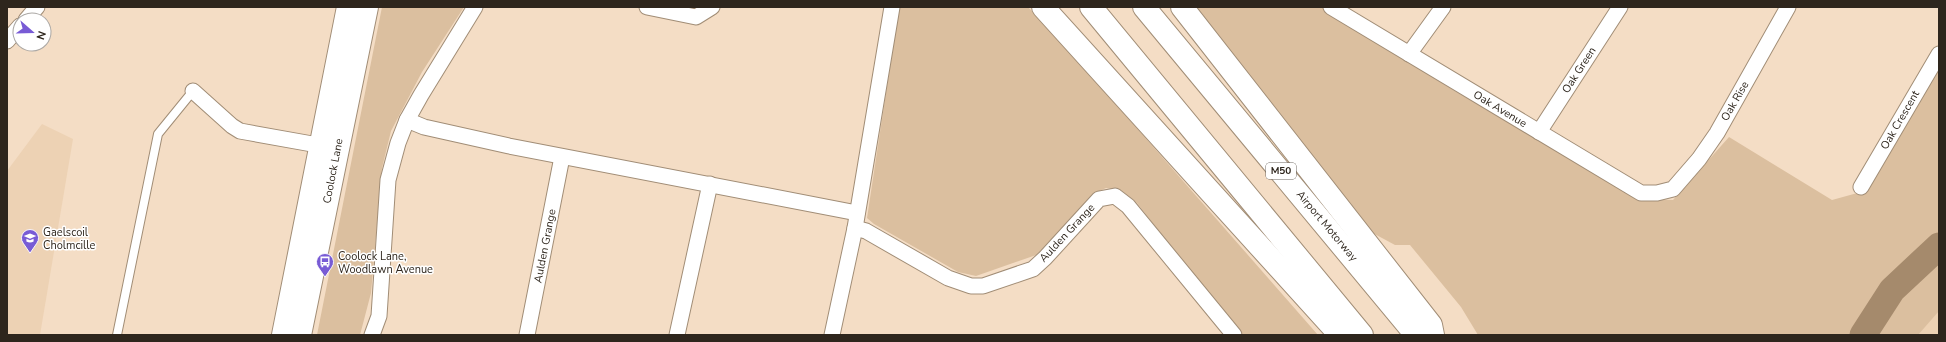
<svg xmlns="http://www.w3.org/2000/svg" width="1946" height="342" font-family="'Nunito Sans',sans-serif">
	<rect width="100%" height="100%" fill="#f4ddc5"/>
	<g fill="#edd2b4">
		<polygon points="42,124 73,139 40,335 7,335 7,171"/>
		<polygon points="1939,290 1939,335 1907,335"/>
	</g>
	<g fill="#dbbf9f">
		<polygon points="382,7 464,7 422,72 391,131 382,168 371,293 360,335 317,335"/>
		<polygon points="899,7 1028,7 1064,45 1318,335 1240,335 1137,203 1121,190 1106,188 1093,194 1042,253 976,276 958,272 874,224 867,218"/>
		<polygon points="1191,7 1322,7 1453,90 1644,199 1673,200 1729,137 1832,200 1861,192 1939,67 1939,311 1918,335 1478,335 1461,307 1410,245 1395,245 1369,231"/>
	</g>
	<g fill="none" stroke-linecap="round" stroke-linejoin="round">
		<polyline stroke="#a58a6c" stroke-width="27" points="1863,335 1892,290 1939,246"/>
		<defs>
			<polyline id="lane" points="117,335 158,134 193,91"/>
			<g id="street">
				<polyline points="647,7 696,17 712,7"/>
				<polyline points="1331,7 1641,193 1657,193 1673,189 1699,159 1717,133 1788,7"/>
				<polyline points="26,20 37,7"/>
				<polyline points="7,41 20,26"/>
				<polyline points="1409,54 1443,7"/>
				<polyline points="193,91 232,126 240,131 329,147"/>
				<polyline points="407,120 424,127 509,146 857,213"/>
				<polyline points="1539,132 1620,7"/>
				<polyline points="1861,187 1939,54"/>
				<polyline points="855,228 866,231 948,278 971,286 983,286 1033,269 1045,258 1099,199 1115,196 1128,206 1234,335"/>
				<polyline points="372,335 379,316 388,180 398,143 407,120 421,95 475,7"/>
				<polyline points="527,335 562,157"/>
				<polyline points="677,335 710,184"/>
				<polyline points="832,335 855,228 892,7"/>
			</g>
			<g id="secondary">
				<polyline points="283,335 348,7"/>
				<polyline points="300,335 367,7"/>
			</g>
			<g id="highway">
				<polyline points="1043,7 1340,335"/>
				<polyline points="1091,7 1362,335"/>
				<polyline points="1144,7 1416,335"/>
				<polyline points="1182,7 1431,325 1433,335"/>
			</g>
		</defs>
		<use href="#lane" stroke="#a18d76" stroke-width="10"/>
		<use href="#street" stroke="#a18d76" stroke-width="17"/>
		<use href="#secondary" stroke="#a18d76" stroke-width="24"/>
		<use href="#highway" stroke="#a18d76" stroke-width="24"/>
		<use href="#lane" stroke="#fff" stroke-width="8"/>
		<use href="#street" stroke="#fff" stroke-width="15"/>
		<use href="#secondary" stroke="#fff" stroke-width="22"/>
		<use href="#highway" stroke="#fff" stroke-width="22"/>
	</g>
	<defs>
		<symbol id="school-pin" viewBox="-11 -11 22 30"><path d="M0 17L-7.5 6A9.5 9.5 0 1 1 7.5 6Z" fill="#785bd5" stroke="#fff"/><path d="M0-5L7-2L0 1L-7-2ZM-4 1L0 2.5L4 1V4Q0 6-4 4Z" fill="#fff"/></symbol>
		<symbol id="bus-pin" viewBox="-11 -11 22 30"><path d="M0 17L-7.5 6A9.5 9.5 0 1 1 7.5 6Z" fill="#785bd5" stroke="#fff"/><path d="M-5-6H5V4H4V6H2V4H-2V6H-4V4H-5ZM-3.5-4V0h7V-4ZM-3.5 1.2v1.5H-2V1.2ZM2 1.2v1.5H3.5V1.2Z" fill="#fff"/></symbol>
	</defs>
	<g fill-rule="evenodd">
		<use href="#school-pin" x="20" y="228" width="20" height="27"/>
		<use href="#bus-pin" x="315" y="252" width="20" height="27"/>
	</g>
	<g text-anchor="middle" dominant-baseline="central" stroke-width="3" stroke-linejoin="round" paint-order="stroke">
		<rect fill="#fff" stroke="#6d6761" stroke-width="1" x="1266" y="163" width="30" height="16" rx="3"/>
		<g font-size="10" font-weight="bold" fill="#2e261d">
			<text x="1281" y="171">M50</text>
		</g>
		<g font-size="11" fill="#2e261d" stroke="#fff">
			<text transform="translate(1579 70) rotate(-57)">Oak Green</text>
			<text transform="translate(1735 101) rotate(-60)">Oak Rise</text>
			<text transform="translate(1500 109) rotate(31)">Oak Avenue</text>
			<text transform="translate(1900 120) rotate(-60)">Oak Crescent</text>
			<text transform="translate(333 171) rotate(-79)">Coolock Lane</text>
			<text transform="translate(1327 226) rotate(50)">Airport Motorway</text>
			<text transform="translate(1067 233) rotate(-47)">Aulden Grange</text>
			<text transform="translate(545 246) rotate(-79)">Aulden Grange</text>
		</g>
		<g font-size="11" fill="#2e261d" stroke="#fff" text-anchor="start">
			<text x="43" y="232">Gaelscoil<tspan x="43" dy="13">Cholmcille</tspan></text>
			<text x="338" y="256">Coolock Lane,<tspan x="338" dy="13">Woodlawn Avenue</tspan></text>
		</g>
	</g>
	<rect width="1946" height="342" fill="none" stroke="#2e261d" stroke-width="16"/>
	<g transform="translate(32 32) rotate(110)"><circle r="19" fill="#ffffff" stroke="#aba8a5"/>
	<path d="M0-3L7 15L0 10L-7 15Z" fill="#785bd5"/>
	<text y="-6" font-size="11" font-weight="bold" text-anchor="middle" fill="#2e261d">N</text>
	</g>
</svg>
